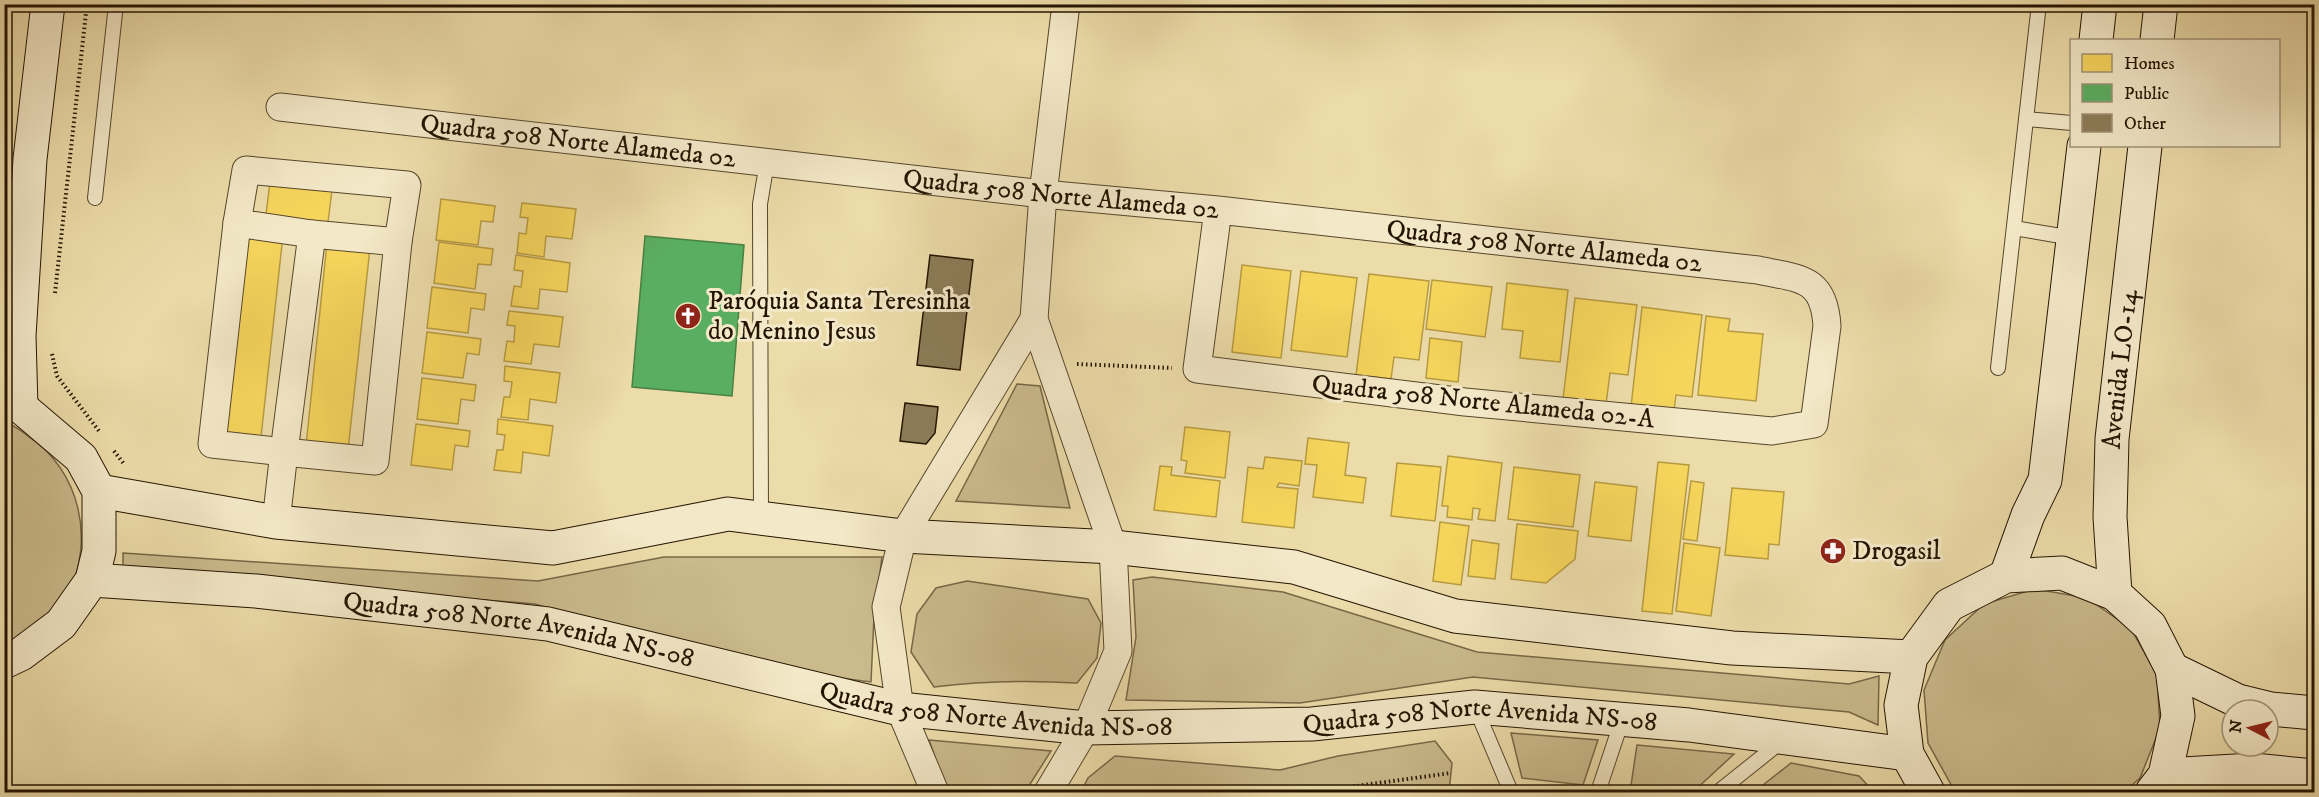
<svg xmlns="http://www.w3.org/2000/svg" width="2319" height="797" font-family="'IM FELL DW Pica',serif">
	<rect width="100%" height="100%" fill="#ecdca9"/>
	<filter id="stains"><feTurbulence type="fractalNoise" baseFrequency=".00333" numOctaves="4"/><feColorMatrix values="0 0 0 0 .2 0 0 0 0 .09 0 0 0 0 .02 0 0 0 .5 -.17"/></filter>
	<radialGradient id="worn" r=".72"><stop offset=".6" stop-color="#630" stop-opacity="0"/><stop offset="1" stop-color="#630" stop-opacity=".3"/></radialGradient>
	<g fill="#caba8c" stroke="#776746" stroke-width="1.5">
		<polygon points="1017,384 1040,386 1070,508 956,501"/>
		<path d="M4 422C13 424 21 431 28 436 80 470 96 541 67 596 61 607 17 641 4 651Z"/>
		<polygon points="123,553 538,581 664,557 882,557 874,617 871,682 779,670 672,644 535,604 123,571"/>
		<polygon points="1152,577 1283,592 1477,652 1849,684 1879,676 1878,725 1849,712 1473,677 1300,703 1126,700 1136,637 1133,580"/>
		<path d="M967 581 1088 599 1101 623 1097 658 1077 683C1028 680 982 681 934 687L911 652 917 614 936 588Z"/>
		<polygon points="2035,589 2087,598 2131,629 2157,675 2160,728 2140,778 2124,792 1958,792 1954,790 1928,743 1924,690 1945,640 1984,604"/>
		<polygon points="1511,733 1598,740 1583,785 1522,778"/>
		<polygon points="929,740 1051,751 1025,792 947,792"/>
		<polygon points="1435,741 1452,763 1449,792 1081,792 1088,778 1115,756 1280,770 1338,756"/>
		<polygon points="1637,745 1734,754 1693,792 1630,792"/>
		<polygon points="1791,763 1859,776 1874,792 1754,792"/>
	</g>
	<g fill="#f6d55c" stroke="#b79b41" stroke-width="1.5">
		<polygon points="270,182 332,190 327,230 265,222"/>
		<polygon points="441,199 495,206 493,222 481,221 478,245 436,240"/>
		<polygon points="522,203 576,209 572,239 546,236 544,257 517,253 519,233 526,234 528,218 520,217"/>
		<polygon points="240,231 283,235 261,437 218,432"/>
		<polygon points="439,242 493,249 491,265 478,264 475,289 434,283"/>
		<polygon points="327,243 370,248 348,450 306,446"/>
		<polygon points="516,255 570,263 567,292 540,289 538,309 511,306 514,286 521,287 523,271 514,270"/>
		<polygon points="1242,265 1291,271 1281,358 1232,352"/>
		<polygon points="1301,271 1357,278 1347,357 1291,350"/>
		<polygon points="1369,274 1429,281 1419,360 1394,357 1391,379 1356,375"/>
		<polygon points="1432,280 1492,287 1485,337 1426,329"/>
		<polygon points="1507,283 1568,290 1560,362 1520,358 1523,331 1502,329"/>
		<polygon points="432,287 486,294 484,310 471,308 468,333 427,328"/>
		<polygon points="1575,298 1637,305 1628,375 1610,373 1606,404 1563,399"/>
		<polygon points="1642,307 1702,315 1692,397 1676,395 1674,411 1631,407"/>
		<polygon points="509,311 563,317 559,347 534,344 531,364 504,361 507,341 514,342 515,326 507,325"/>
		<polygon points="1706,316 1730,319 1728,331 1763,334 1756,401 1698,395"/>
		<polygon points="427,332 481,339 479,355 467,353 463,378 422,373"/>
		<polygon points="1430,338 1462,342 1458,382 1426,378"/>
		<polygon points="505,366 560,373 556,403 530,399 528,420 501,417 504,397 510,397 512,382 504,381"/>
		<polygon points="422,378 476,385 474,401 461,399 458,424 417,419"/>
		<polygon points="498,419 553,426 549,456 523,452 521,473 494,470 497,450 503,450 505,435 497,434"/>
		<polygon points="416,424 470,431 468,447 455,445 452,470 411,465"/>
		<polygon points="1185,427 1230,432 1225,478 1185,473 1187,461 1181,460"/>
		<polygon points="1308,438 1349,443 1345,475 1366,478 1363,503 1313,497 1317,465 1305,464"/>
		<polygon points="1448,456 1502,463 1495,521 1478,519 1480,509 1473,508 1472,520 1447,517 1448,506 1442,506"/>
		<polygon points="1265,457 1302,461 1299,486 1279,483 1277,487 1298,489 1294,528 1242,522 1248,467 1263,469"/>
		<polygon points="1658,462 1689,465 1672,614 1642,611"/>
		<polygon points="1397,463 1441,467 1435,521 1391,516"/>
		<polygon points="1160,466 1172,467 1171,475 1220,481 1216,517 1154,510"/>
		<polygon points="1514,467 1580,475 1573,527 1508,519"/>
		<polygon points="1691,481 1704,483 1697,541 1683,539"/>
		<polygon points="1595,482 1637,487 1631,541 1588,536"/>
		<polygon points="1732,488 1784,492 1779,545 1769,544 1768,559 1725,555"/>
		<polygon points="1440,522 1469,526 1461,585 1433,581"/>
		<polygon points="1517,524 1578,531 1575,559 1546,583 1511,579"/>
		<polygon points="1472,540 1499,544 1495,579 1468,576"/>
		<polygon points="1684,543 1720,548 1711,616 1676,611"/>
	</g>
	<polygon fill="#5aae61" stroke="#4a8044" stroke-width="1.5" points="645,236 744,245 732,396 632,387"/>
	<g fill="#8c7c58" stroke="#241401" stroke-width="1.5">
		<polygon points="930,255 973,260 960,370 917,365"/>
		<polygon points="905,403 938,407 935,433 926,444 900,441"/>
	</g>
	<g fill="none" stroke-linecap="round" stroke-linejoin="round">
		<defs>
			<g id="lane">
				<polyline points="2026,119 2072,123"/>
				<polyline points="95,198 116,4"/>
				<polyline points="2014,228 2073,238"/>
				<polyline points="1998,368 2039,4"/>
				<polyline points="761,518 760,204 767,162"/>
				<polyline points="1476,709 1511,792"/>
				<polyline points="1598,792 1622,720"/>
				<polyline points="1718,792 1782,741"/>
			</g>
			<g id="street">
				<path id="s1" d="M280 107 1043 194 1218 210 1758 270C1799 279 1824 276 1827 326L1814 424 1772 431 1465 402 1197 369 1218 210"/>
				<polyline points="237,223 246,170 407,185 398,242"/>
				<polygon points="312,234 398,242 375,461 284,452"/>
				<polyline points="276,522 284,452 212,444 237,223 312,234"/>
				<polyline points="935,792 900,709 886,607 903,536 1034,319"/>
				<polyline points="1048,792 1086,728 1118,651 1113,547 1034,319 1043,194 1066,4"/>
			</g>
			<g id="secondary">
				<polyline points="2096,40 2100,4"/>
				<polyline points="2157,40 2161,4"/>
				<polyline points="4,403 21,407 81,458 99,491 99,551 92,580 61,624 21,654 4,662"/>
				<polyline points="21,407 19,336 30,159 48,4"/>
				<polyline points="99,491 276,522 553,548 728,514 903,536 1113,547 1294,567 1455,616 1732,648 1911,657"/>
				<polyline points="2006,576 2028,515 2045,480 2084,146"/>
				<path id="s2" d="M92 580 256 591 548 624 900 709 1086 728 1312 724 1475 707 1689 725 1907 754"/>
				<path id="s3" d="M2115 594 2110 517 2112 439 2145 146"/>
				<polyline points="2172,669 2238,701 2271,709 2314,713"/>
				<polyline points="2165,775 2253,770 2314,776"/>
				<polyline points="1928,792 1907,754 1901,705 1911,657 1949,605 2006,576 2062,573 2115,594 2150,626 2172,669 2178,716 2165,775 2152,792"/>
			</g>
		</defs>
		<use href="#lane" stroke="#56462b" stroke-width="16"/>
		<use href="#street" stroke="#56462b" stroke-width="29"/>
		<use href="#secondary" stroke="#241401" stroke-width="35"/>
		<g stroke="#241401" stroke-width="4" stroke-dasharray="1.5 3" stroke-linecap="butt">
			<polyline points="55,293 87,4"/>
			<polyline points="52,354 57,376 99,431"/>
			<polyline points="1077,364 1172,368"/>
			<polyline points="114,451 124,464"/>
			<polyline points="1313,792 1451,773"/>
		</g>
		<use href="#lane" stroke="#f3e8c7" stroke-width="14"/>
		<use href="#street" stroke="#f3e8c7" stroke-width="27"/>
		<use href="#secondary" stroke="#f3e8c7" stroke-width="33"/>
	</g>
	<defs>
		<symbol id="church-disc" viewBox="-11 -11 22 22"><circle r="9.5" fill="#8f2418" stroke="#f3e8c7"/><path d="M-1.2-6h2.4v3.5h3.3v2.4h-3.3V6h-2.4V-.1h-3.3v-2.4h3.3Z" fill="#fff"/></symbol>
		<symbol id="pharmacy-disc" viewBox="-11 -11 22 22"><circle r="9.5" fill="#8f2418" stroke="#f3e8c7"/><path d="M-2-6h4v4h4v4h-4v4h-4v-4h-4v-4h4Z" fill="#fff"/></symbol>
	</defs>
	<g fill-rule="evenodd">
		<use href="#church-disc" x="673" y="301" width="30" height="30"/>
		<use href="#pharmacy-disc" x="1818" y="536" width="30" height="30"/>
	</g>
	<g text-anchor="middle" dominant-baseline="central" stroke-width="6" stroke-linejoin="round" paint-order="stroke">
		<g font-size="26" fill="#241401" stroke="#f3e8c7">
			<text stroke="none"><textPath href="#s1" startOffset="300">Quadra 508 Norte Alameda 02</textPath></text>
			<text stroke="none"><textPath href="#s1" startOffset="786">Quadra 508 Norte Alameda 02</textPath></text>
			<text stroke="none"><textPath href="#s1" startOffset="1272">Quadra 508 Norte Alameda 02</textPath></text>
			<text stroke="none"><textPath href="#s3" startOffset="225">Avenida LO-14</textPath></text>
			<text transform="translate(1483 402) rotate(6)">Quadra 508 Norte Alameda 02-A</text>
			<text stroke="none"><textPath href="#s2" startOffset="430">Quadra 508 Norte Avenida NS-08</textPath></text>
			<text stroke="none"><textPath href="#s2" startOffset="916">Quadra 508 Norte Avenida NS-08</textPath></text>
			<text stroke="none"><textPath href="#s2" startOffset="1402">Quadra 508 Norte Avenida NS-08</textPath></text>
		</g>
		<g font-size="26" fill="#241401" stroke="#f3e8c7" text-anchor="start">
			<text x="708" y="301">Paróquia Santa Teresinha<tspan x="708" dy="30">do Menino Jesus</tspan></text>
			<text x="1852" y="551">Drogasil</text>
		</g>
	</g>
	<rect width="2319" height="797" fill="none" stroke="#ecdca9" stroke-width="24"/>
	<rect x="6" y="6" width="2307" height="785" fill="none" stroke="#241401" stroke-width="3"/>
	<rect x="12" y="12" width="2295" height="773" fill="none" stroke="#241401" stroke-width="1.5"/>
	<rect x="2070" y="39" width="210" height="108" fill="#f3e8c7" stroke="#a09378" stroke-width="1.5"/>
	<rect x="2082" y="54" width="30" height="18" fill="#f6d55c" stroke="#a09378" stroke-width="1.5"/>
	<text x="2124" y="69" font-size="18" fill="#241401">Homes</text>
	<rect x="2082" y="84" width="30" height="18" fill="#5aae61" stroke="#a09378" stroke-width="1.5"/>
	<text x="2124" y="99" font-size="18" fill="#241401">Public</text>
	<rect x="2082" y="114" width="30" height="18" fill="#8c7c58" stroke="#a09378" stroke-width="1.5"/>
	<text x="2124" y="129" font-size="18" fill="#241401">Other</text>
	<g transform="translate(2250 728) rotate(277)"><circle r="28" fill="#f3e8c7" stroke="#a09378" stroke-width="1.5"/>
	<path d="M0-4.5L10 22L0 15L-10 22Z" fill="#8f2418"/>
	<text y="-9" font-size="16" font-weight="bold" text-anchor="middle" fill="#241401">N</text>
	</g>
	<rect width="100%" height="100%" filter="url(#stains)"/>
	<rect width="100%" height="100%" fill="url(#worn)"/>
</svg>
